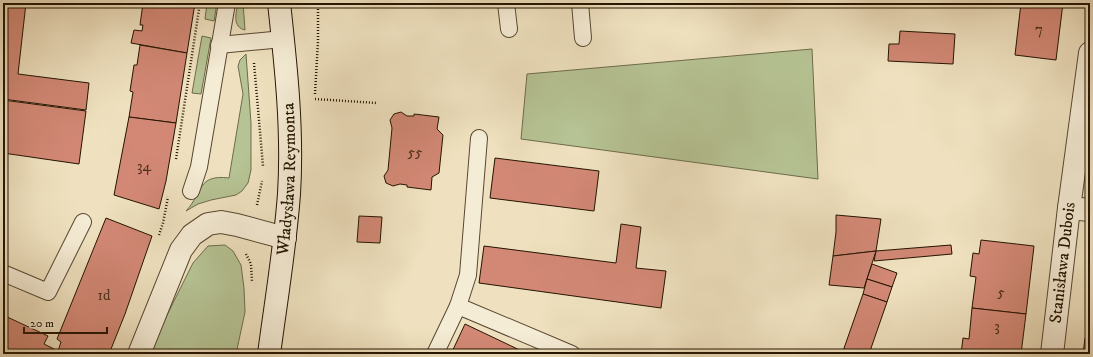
<svg xmlns="http://www.w3.org/2000/svg" width="1093" height="357" font-family="'IM FELL DW Pica',serif">
	<rect width="100%" height="100%" fill="#efe1bf"/>
	<filter id="stains"><feTurbulence type="fractalNoise" baseFrequency=".005" numOctaves="4"/><feColorMatrix values="0 0 0 0 .2 0 0 0 0 .09 0 0 0 0 .02 0 0 0 .5 -.17"/></filter>
	<radialGradient id="worn" r=".72"><stop offset=".6" stop-color="#630" stop-opacity="0"/><stop offset="1" stop-color="#630" stop-opacity=".3"/></radialGradient>
	<g fill="#b6c394" stroke="#6d6c4a">
		<polygon points="207,3 217,3 214,21 205,19"/>
		<path d="M238 3H243L245 30C232 27 236 13 238 3Z"/>
		<polygon points="202,36 211,38 201,94 192,93"/>
		<polygon points="812,49 818,179 521,139 527,74"/>
		<path d="M246 54 251 123V170L248 183 242 191 236 195 211 200 198 204 186 211C203 193 197 174 229 178L243 94 238 66 240 60Z"/>
		<polygon points="225,245 233,251 241,265 244,288 245,312 236,354 151,354 161,327 193,263 208,246"/>
	</g>
	<g fill="#d28875" stroke="#241400">
		<polygon points="3,3 26,3 18,74 89,83 86,110 3,99"/>
		<polygon points="143,3 195,3 187,53 131,43 134,30 142,31 143,25 140,25"/>
		<polygon points="1021,3 1063,3 1056,60 1015,55"/>
		<polygon points="900,31 955,34 953,64 888,61 889,44 899,44"/>
		<polygon points="140,45 187,53 176,123 129,117 133,92 130,91 134,65 137,65"/>
		<polygon points="3,100 86,111 79,164 3,153"/>
		<polygon points="401,112 407,116 414,116 414,114 439,117 437,129 443,135 439,173 432,177 431,190 407,187 407,185 400,184 393,186 386,183 384,176 388,170 392,128 390,120 394,114"/>
		<polygon points="129,117 176,123 166,181 159,209 114,195"/>
		<polygon points="495,158 599,171 594,211 490,198"/>
		<polygon points="836,215 881,219 876,251 833,256 836,232"/>
		<polygon points="359,216 382,217 380,243 357,242"/>
		<polygon points="106,218 152,236 125,314 109,354 3,354 3,315 48,336 44,344 58,351 61,342 57,339"/>
		<polygon points="621,224 641,227 636,268 666,271 661,308 479,283 484,246 616,263"/>
		<polygon points="981,240 1034,246 1026,314 972,308 976,277 970,276 973,253 979,254"/>
		<polygon points="951,245 952,254 874,261 876,251"/>
		<polygon points="876,251 864,288 829,285 833,256"/>
		<polygon points="872,264 897,273 892,287 867,279"/>
		<polygon points="867,279 892,287 887,302 863,294"/>
		<polygon points="863,294 887,302 869,354 842,354"/>
		<polygon points="972,308 1026,314 1021,354 961,354 963,338 969,339"/>
		<polygon points="465,324 528,354 451,354"/>
		<polygon points="1085,338 1090,339 1090,354 1083,354"/>
	</g>
	<g fill="none" stroke-linecap="round" stroke-linejoin="round">
		<defs>
			<g id="service">
				<polyline points="506,3 509,29"/>
				<polyline points="580,3 583,38"/>
				<polyline points="219,45 283,39"/>
				<polyline points="191,191 199,167 227,3"/>
				<polyline points="3,273 48,292 83,222"/>
				<polyline points="458,306 468,275 479,138"/>
				<polyline points="435,354 458,306 572,354"/>
			</g>
			<g id="minor">
				<polyline points="1069,208 1090,210"/>
				<path id="s1" d="M1052 354 1069 208 1090 53"/>
			</g>
			<polyline id="tertiary" points="139,354 181,250 192,235 208,224 221,222 237,225 285,238"/>
			<g id="secondary">
				<path id="s2" d="M269 354C276 301 285 248 289 194 293 131 286 66 279 3"/>
			</g>
		</defs>
		<use href="#service" stroke="#574730" stroke-width="18"/>
		<use href="#minor" stroke="#574730" stroke-width="24"/>
		<use href="#tertiary" stroke="#574730" stroke-width="24"/>
		<use href="#secondary" stroke="#241400" stroke-width="24"/>
		<g stroke="#241400" stroke-width="2.5" stroke-dasharray="1 2" stroke-linecap="butt">
			<polyline points="254,63 263,166"/>
			<polyline points="315,94 318,41 318,3"/>
			<polyline points="315,99 377,103"/>
			<polyline points="176,159 200,3"/>
			<polyline points="257,205 262,181"/>
			<polyline points="159,235 163,223 168,197"/>
			<polyline points="246,254 251,264 252,282"/>
		</g>
		<use href="#service" stroke="#f5ecd5" stroke-width="16"/>
		<use href="#minor" stroke="#f5ecd5" stroke-width="22"/>
		<use href="#tertiary" stroke="#f5ecd5" stroke-width="22"/>
		<use href="#secondary" stroke="#f5ecd5" stroke-width="22"/>
	</g>
	<g text-anchor="middle" dominant-baseline="central" stroke-width="3.5" stroke-linejoin="round" paint-order="stroke">
		<g font-size="15" fill="#50311d">
			<text x="1039" y="29">7</text>
			<text x="415" y="152">55</text>
			<text x="144" y="166">34</text>
			<text x="1001" y="292">5</text>
			<text x="104" y="295">1d</text>
			<text x="997" y="326">3</text>
		</g>
		<g font-size="17" fill="#241400" stroke="#f5ecd5">
			<text stroke="none"><textPath href="#s2" startOffset="176">Władysława Reymonta</textPath></text>
			<text stroke="none"><textPath href="#s1" startOffset="92">Stanisława Dubois</textPath></text>
		</g>
	</g>
	<rect width="1093" height="357" fill="none" stroke="#efe1bf" stroke-width="16"/>
	<rect x="4" y="4" width="1085" height="349" fill="none" stroke="#241400" stroke-width="2"/>
	<rect x="8" y="8" width="1077" height="341" fill="none" stroke="#241400"/>
	<path d="M24 327v6h83v-6" fill="none" stroke="#241400" stroke-width="2"/>
	<text x="30" y="327" font-size="12" fill="#241400" stroke="#f5ecd5" stroke-width="3" paint-order="stroke">20 m</text>
	<rect width="100%" height="100%" filter="url(#stains)"/>
	<rect width="100%" height="100%" fill="url(#worn)"/>
</svg>
